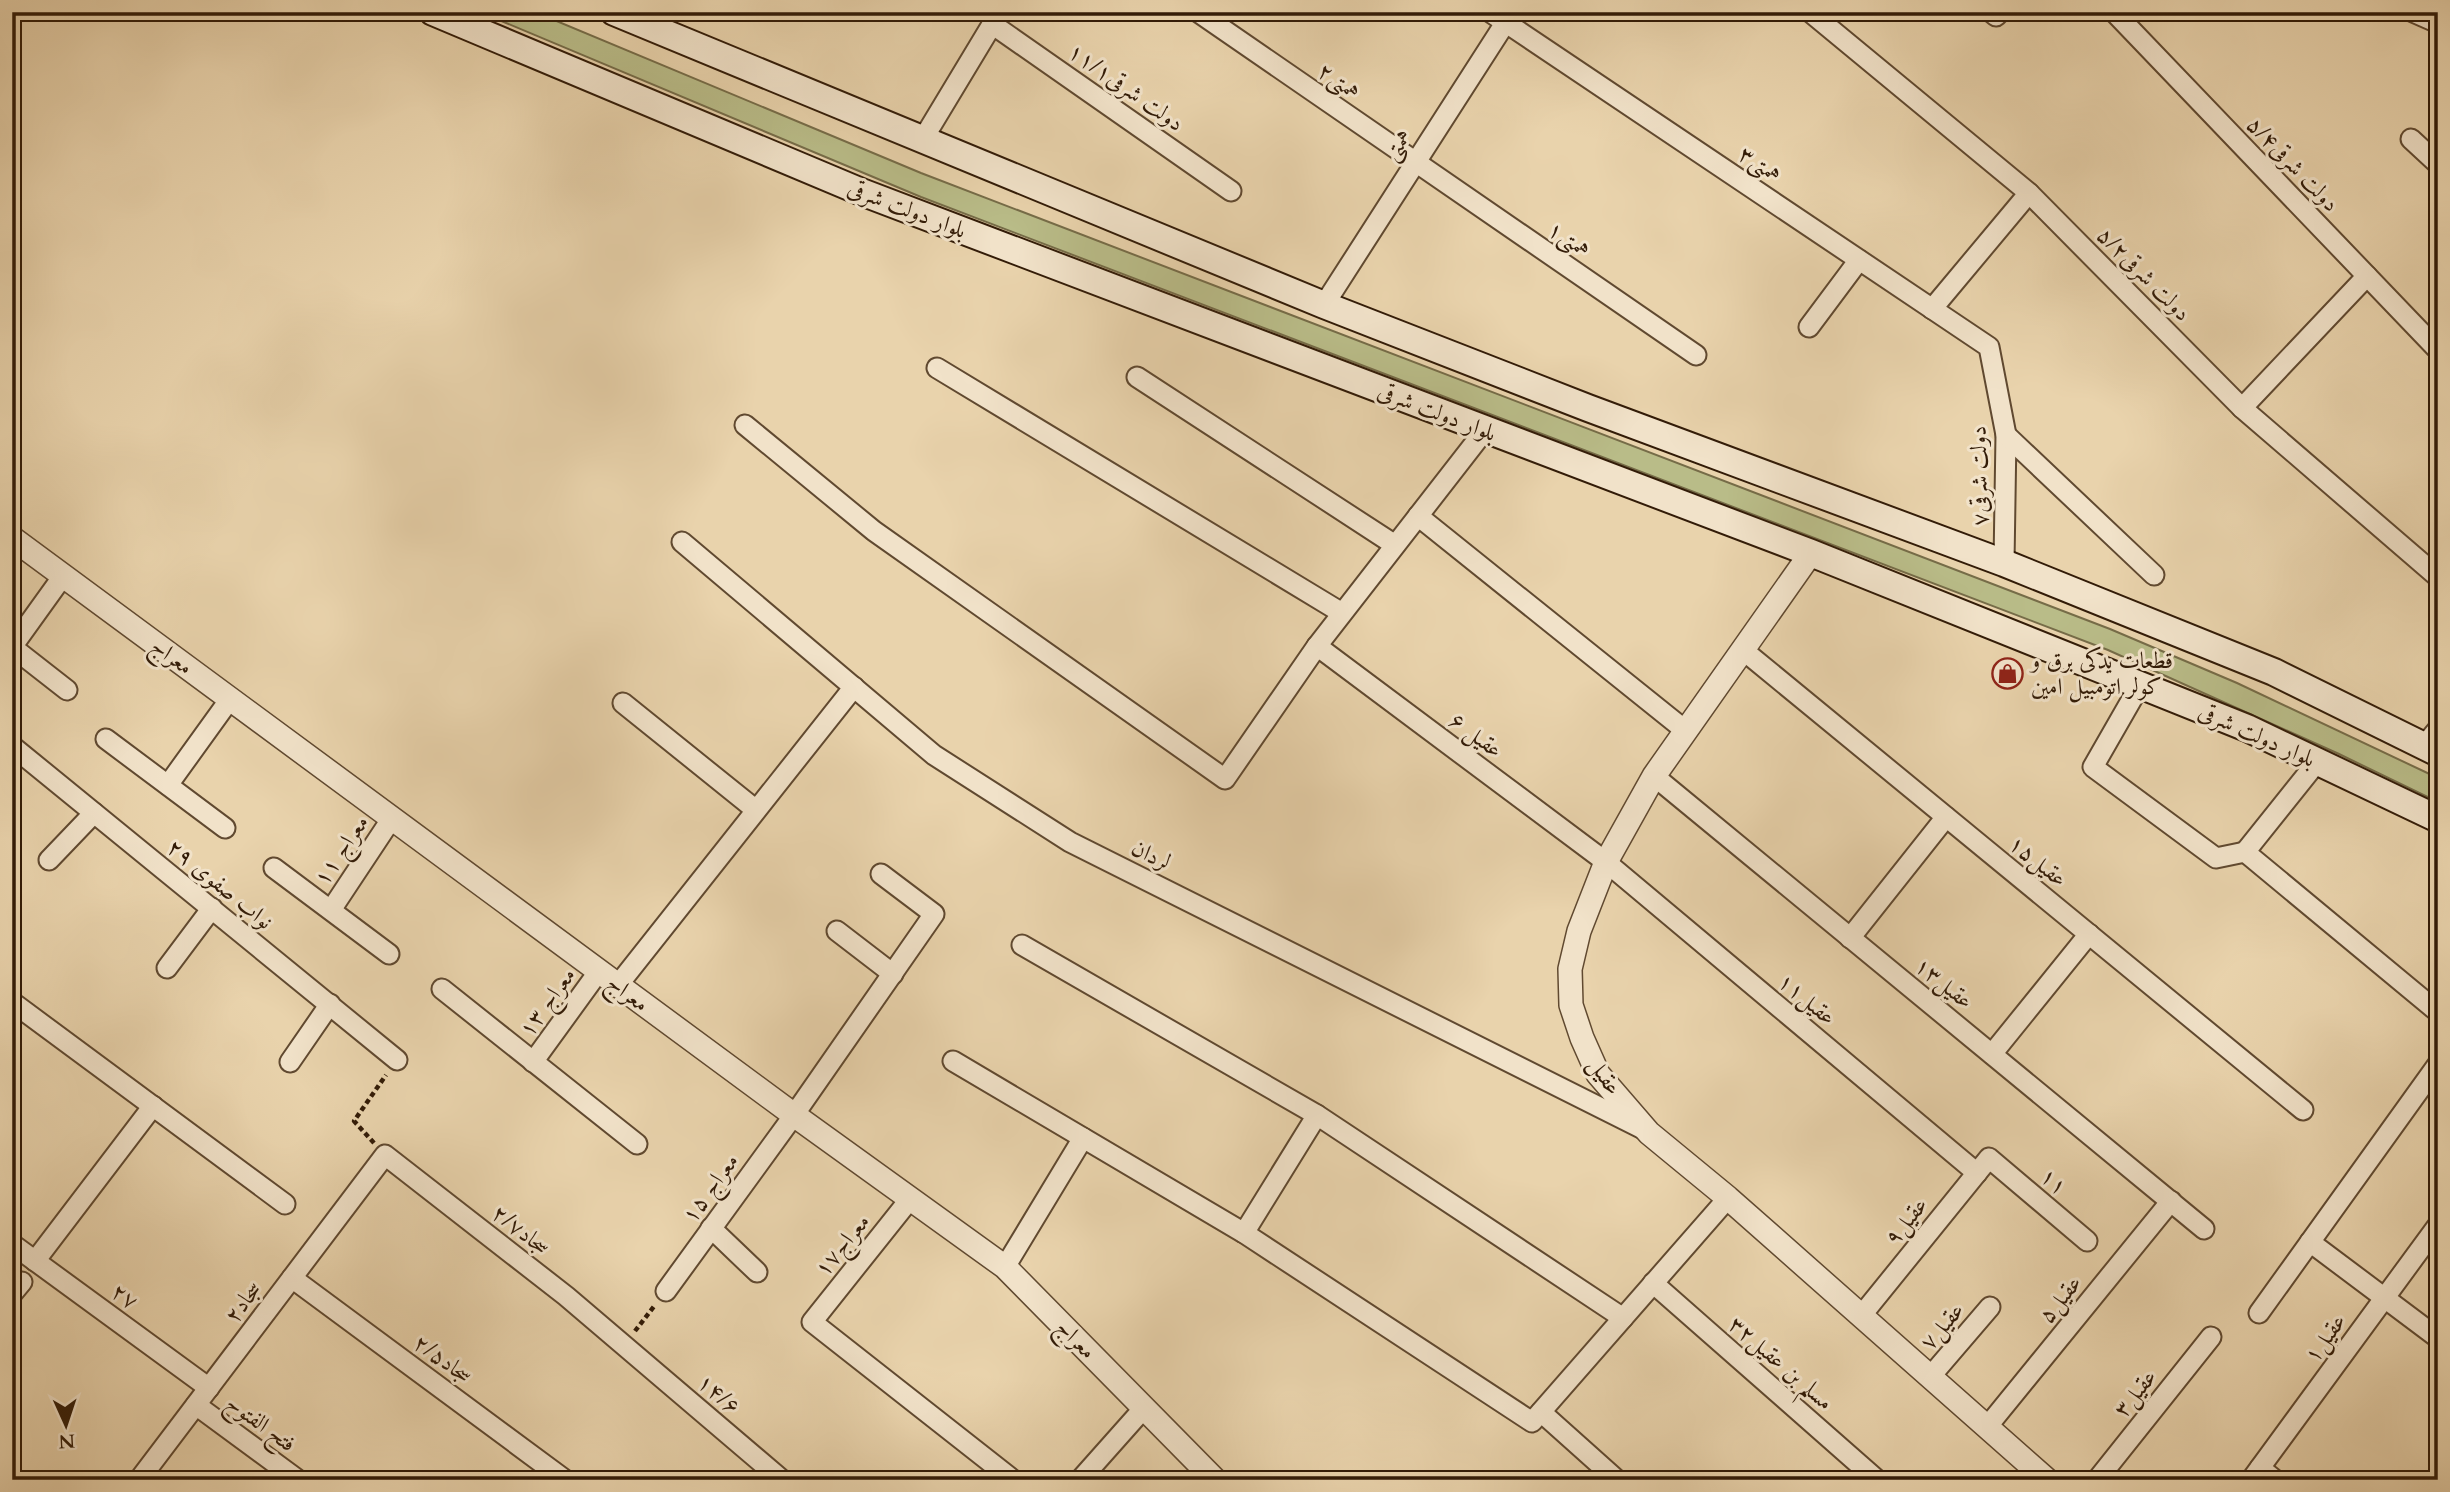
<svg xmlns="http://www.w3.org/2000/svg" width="2450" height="1492" font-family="Cardo,Amiri,serif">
	<rect width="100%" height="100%" fill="#e9d3ac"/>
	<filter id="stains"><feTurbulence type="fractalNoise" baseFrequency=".00286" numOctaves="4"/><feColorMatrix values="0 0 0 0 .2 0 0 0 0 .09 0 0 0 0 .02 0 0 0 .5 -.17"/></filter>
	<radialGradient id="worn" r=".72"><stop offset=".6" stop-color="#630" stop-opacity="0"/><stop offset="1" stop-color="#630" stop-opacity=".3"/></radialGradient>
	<polygon fill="#b9bc88" stroke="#766c48" stroke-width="2" points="480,12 535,12 921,173 2110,629 2237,683 2438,778 2438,802 2339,754 2108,650 921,197"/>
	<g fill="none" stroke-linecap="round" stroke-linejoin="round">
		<defs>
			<g id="minor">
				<polyline points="1198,12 1696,355"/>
				<polyline points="1490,12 1989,347 2006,435 2004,563"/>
				<polyline points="1810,12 2029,193 2242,408 2438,577"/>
				<polyline points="1991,12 1996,16 2000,12"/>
				<polyline points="2114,12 2438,350"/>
				<polyline points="2413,12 2438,23"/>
				<polyline points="992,24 1231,191"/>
				<polyline points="923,139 999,13"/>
				<polyline points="2411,139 2438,164"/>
				<polyline points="1324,305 1511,14"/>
				<polyline points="1932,309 2029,193"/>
				<polyline points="1809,327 1859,260"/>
				<polyline points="937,368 1342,613"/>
				<polyline points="1137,377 1395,545"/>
				<polyline points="2242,408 2367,276"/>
				<polyline points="745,425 874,531 1225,779 1317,646 1485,430"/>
				<polyline points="2006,435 2154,575"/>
				<polyline points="1418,516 1686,731"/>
				<polyline points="682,542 934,755 1070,842 1643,1129"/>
				<polyline points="1317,646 1606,862 1977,1173"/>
				<polyline points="12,647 63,576"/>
				<polyline points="12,647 67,690"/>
				<polyline points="1743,650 2303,1110"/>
				<polyline points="2140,685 2093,767 2216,858 2245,852"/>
				<polyline points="623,703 756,810"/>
				<polyline points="106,739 225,828"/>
				<polyline points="12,746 397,1060"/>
				<polyline points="2424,746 2438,729"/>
				<polyline points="2317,762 2245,852 2438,1012"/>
				<polyline points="1654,776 2204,1229"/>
				<polyline points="168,785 230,699"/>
				<polyline points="49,860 94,813"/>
				<polyline points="274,868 389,954"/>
				<polyline points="331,910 392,818"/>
				<polyline points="837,931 893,974"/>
				<polyline points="1850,938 1946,817"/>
				<polyline points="1022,945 1317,1115 1623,1318"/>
				<polyline points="167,968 212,908"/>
				<polyline points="618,985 854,687"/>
				<polyline points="442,989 637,1144"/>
				<polyline points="12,1002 285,1204"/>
				<polyline points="1992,1054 2089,934"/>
				<polyline points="953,1061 1244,1233 1532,1422 1728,1198"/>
				<polyline points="290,1062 330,1004"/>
				<polyline points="533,1062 599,971"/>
				<polyline points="910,1199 812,1322 1013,1480"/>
				<polyline points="711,1228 757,1272"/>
				<polyline points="1244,1233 1317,1115"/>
				<polyline points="2310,1242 2438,1338"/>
				<polyline points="12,1244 209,1388"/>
				<polyline points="35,1261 153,1106"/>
				<polyline points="1005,1267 1083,1138"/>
				<polyline points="292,1278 565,1480"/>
				<polyline points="1653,1283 1877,1480"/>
				<polyline points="666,1291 794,1115 934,914 881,874"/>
				<polyline points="12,1294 22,1282"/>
				<polyline points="2259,1313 2438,1064"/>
				<polyline points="1861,1316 1989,1158 2087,1241"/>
				<polyline points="1930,1377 1990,1307"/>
				<polyline points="196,1405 298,1480"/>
				<polyline points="1541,1412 1617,1480"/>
				<polyline points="1987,1427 2171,1201"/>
				<polyline points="2260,1468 2275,1480"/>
				<polyline points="139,1480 385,1155 566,1296 782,1480"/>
				<polyline points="1080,1480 1144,1408"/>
				<polyline points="2097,1480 2211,1337"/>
				<polyline points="2251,1480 2438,1225"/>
			</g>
			<g id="tertiary">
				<polyline points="12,538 794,1115 1005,1267 1215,1480"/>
				<polyline points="1811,553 1654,776 1606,862 1579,931 1570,969 1571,1005 1582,1038 1598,1074 1649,1133 1728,1198 2047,1480"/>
			</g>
			<g id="secondary">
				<polyline points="433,12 864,193 1811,553 2247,728 2438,819"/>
				<polyline points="614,12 1324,305 1588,408 2004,563 2274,672 2438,753"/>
			</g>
		</defs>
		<use href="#minor" stroke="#604930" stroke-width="23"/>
		<use href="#tertiary" stroke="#604930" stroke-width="26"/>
		<use href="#secondary" stroke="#321b07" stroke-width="30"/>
		<g stroke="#321b07" stroke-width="4.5" stroke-dasharray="5 3.5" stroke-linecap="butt">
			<polyline points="374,1143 354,1121 386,1075"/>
			<polyline points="635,1331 655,1305"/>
		</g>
		<use href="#minor" stroke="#f1e2c9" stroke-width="19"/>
		<use href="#tertiary" stroke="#f1e2c9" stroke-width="23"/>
		<use href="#secondary" stroke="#f1e2c9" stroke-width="26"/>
	</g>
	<defs>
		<symbol id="shop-ring" viewBox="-11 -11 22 22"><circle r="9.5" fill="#f1e2c9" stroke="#8f2418" stroke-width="1.5"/><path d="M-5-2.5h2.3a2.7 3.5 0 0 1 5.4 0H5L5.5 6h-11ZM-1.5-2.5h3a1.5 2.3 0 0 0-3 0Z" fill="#8f2418"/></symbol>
	</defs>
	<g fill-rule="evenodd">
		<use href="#shop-ring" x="1990" y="656" width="35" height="35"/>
	</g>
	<g text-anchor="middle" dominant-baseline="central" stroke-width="6" stroke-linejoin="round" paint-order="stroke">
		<g font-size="23" fill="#321b07" stroke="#f1e2c9">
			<text transform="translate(1339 81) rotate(35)">۲همتی</text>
			<text transform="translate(1126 87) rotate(35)">۱۱/۱دولت شرقی</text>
			<text transform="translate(1397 145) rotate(-57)">همتی</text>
			<text transform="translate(1760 164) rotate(34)">۳همتی</text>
			<text transform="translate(2293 164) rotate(46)">۵/۴دولت شرقی</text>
			<text transform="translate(907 209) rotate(21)">بلوار دولت شرقی</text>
			<text transform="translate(1569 239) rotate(34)">۱همتی</text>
			<text transform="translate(2144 274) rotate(45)">۵/۲دولت شرقی</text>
			<text transform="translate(1437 412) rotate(21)">بلوار دولت شرقی</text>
			<text transform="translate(1979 476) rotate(-91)">۷دولت شرقی</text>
			<text transform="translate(172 656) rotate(36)">معراج</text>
			<text transform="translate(1476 735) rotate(37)">عقیل ۶</text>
			<text transform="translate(2257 735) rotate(24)">بلوار دولت شرقی</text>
			<text transform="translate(341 850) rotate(-56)">معراج ۱۱</text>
			<text transform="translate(1151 855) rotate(27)">لردان</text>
			<text transform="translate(2038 861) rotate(39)">عقیل۱۵</text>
			<text transform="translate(220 884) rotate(39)">نواب صفوی ۲۹</text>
			<text transform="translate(1944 983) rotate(39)">عقیل۱۳</text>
			<text transform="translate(628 993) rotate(37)">معراج</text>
			<text transform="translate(1807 999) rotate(40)">عقیل۱۱</text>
			<text transform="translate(547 1002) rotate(-54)">معراج ۱۳</text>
			<text transform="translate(1605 1076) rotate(56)">عقیل</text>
			<text transform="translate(2054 1181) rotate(41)">۱۱</text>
			<text transform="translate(710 1188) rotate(-54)">معراج ۱۵</text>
			<text transform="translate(1906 1221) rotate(-51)">عقیل۹</text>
			<text transform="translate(521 1230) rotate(38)">سجاد۲/۷</text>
			<text transform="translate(842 1245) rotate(-51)">معراج۱۷</text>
			<text transform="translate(125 1296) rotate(36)">۲۷</text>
			<text transform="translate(2060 1299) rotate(-51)">عقیل۵</text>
			<text transform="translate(243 1302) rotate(-53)">۲سجاد</text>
			<text transform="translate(1942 1326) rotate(-49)">عقیل۷</text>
			<text transform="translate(2325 1338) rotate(-54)">عقیل۱</text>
			<text transform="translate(1076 1339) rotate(45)">معراج</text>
			<text transform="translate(443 1359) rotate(36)">۲/۵سجاد</text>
			<text transform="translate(1781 1363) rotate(41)">مسلم بن عقیل۳۲</text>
			<text transform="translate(2135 1393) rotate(-51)">عقیل۳</text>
			<text transform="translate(719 1394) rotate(41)">۱۴/۶</text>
			<text transform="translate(261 1423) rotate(36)">فتح الفتوح</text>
		</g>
		<g font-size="23" fill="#321b07" stroke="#f1e2c9" text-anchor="start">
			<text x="2031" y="660">قطعات یدکی برق و<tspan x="2031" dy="26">کولر اتومبیل امین</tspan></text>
		</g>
	</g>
	<rect width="2450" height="1492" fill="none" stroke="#e9d3ac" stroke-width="42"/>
	<rect x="14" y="14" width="2422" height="1464" fill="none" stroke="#321b07" stroke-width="3.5"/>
	<rect x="21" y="21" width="2408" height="1450" fill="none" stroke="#321b07" stroke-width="2"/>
	<g transform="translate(66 1425) rotate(177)" stroke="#f1e2c9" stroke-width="5" paint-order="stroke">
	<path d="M0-5L12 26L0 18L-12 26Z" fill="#321b07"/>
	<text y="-10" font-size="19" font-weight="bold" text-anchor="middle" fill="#321b07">N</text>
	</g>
	<rect width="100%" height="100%" filter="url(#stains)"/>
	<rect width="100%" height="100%" fill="url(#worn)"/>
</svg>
